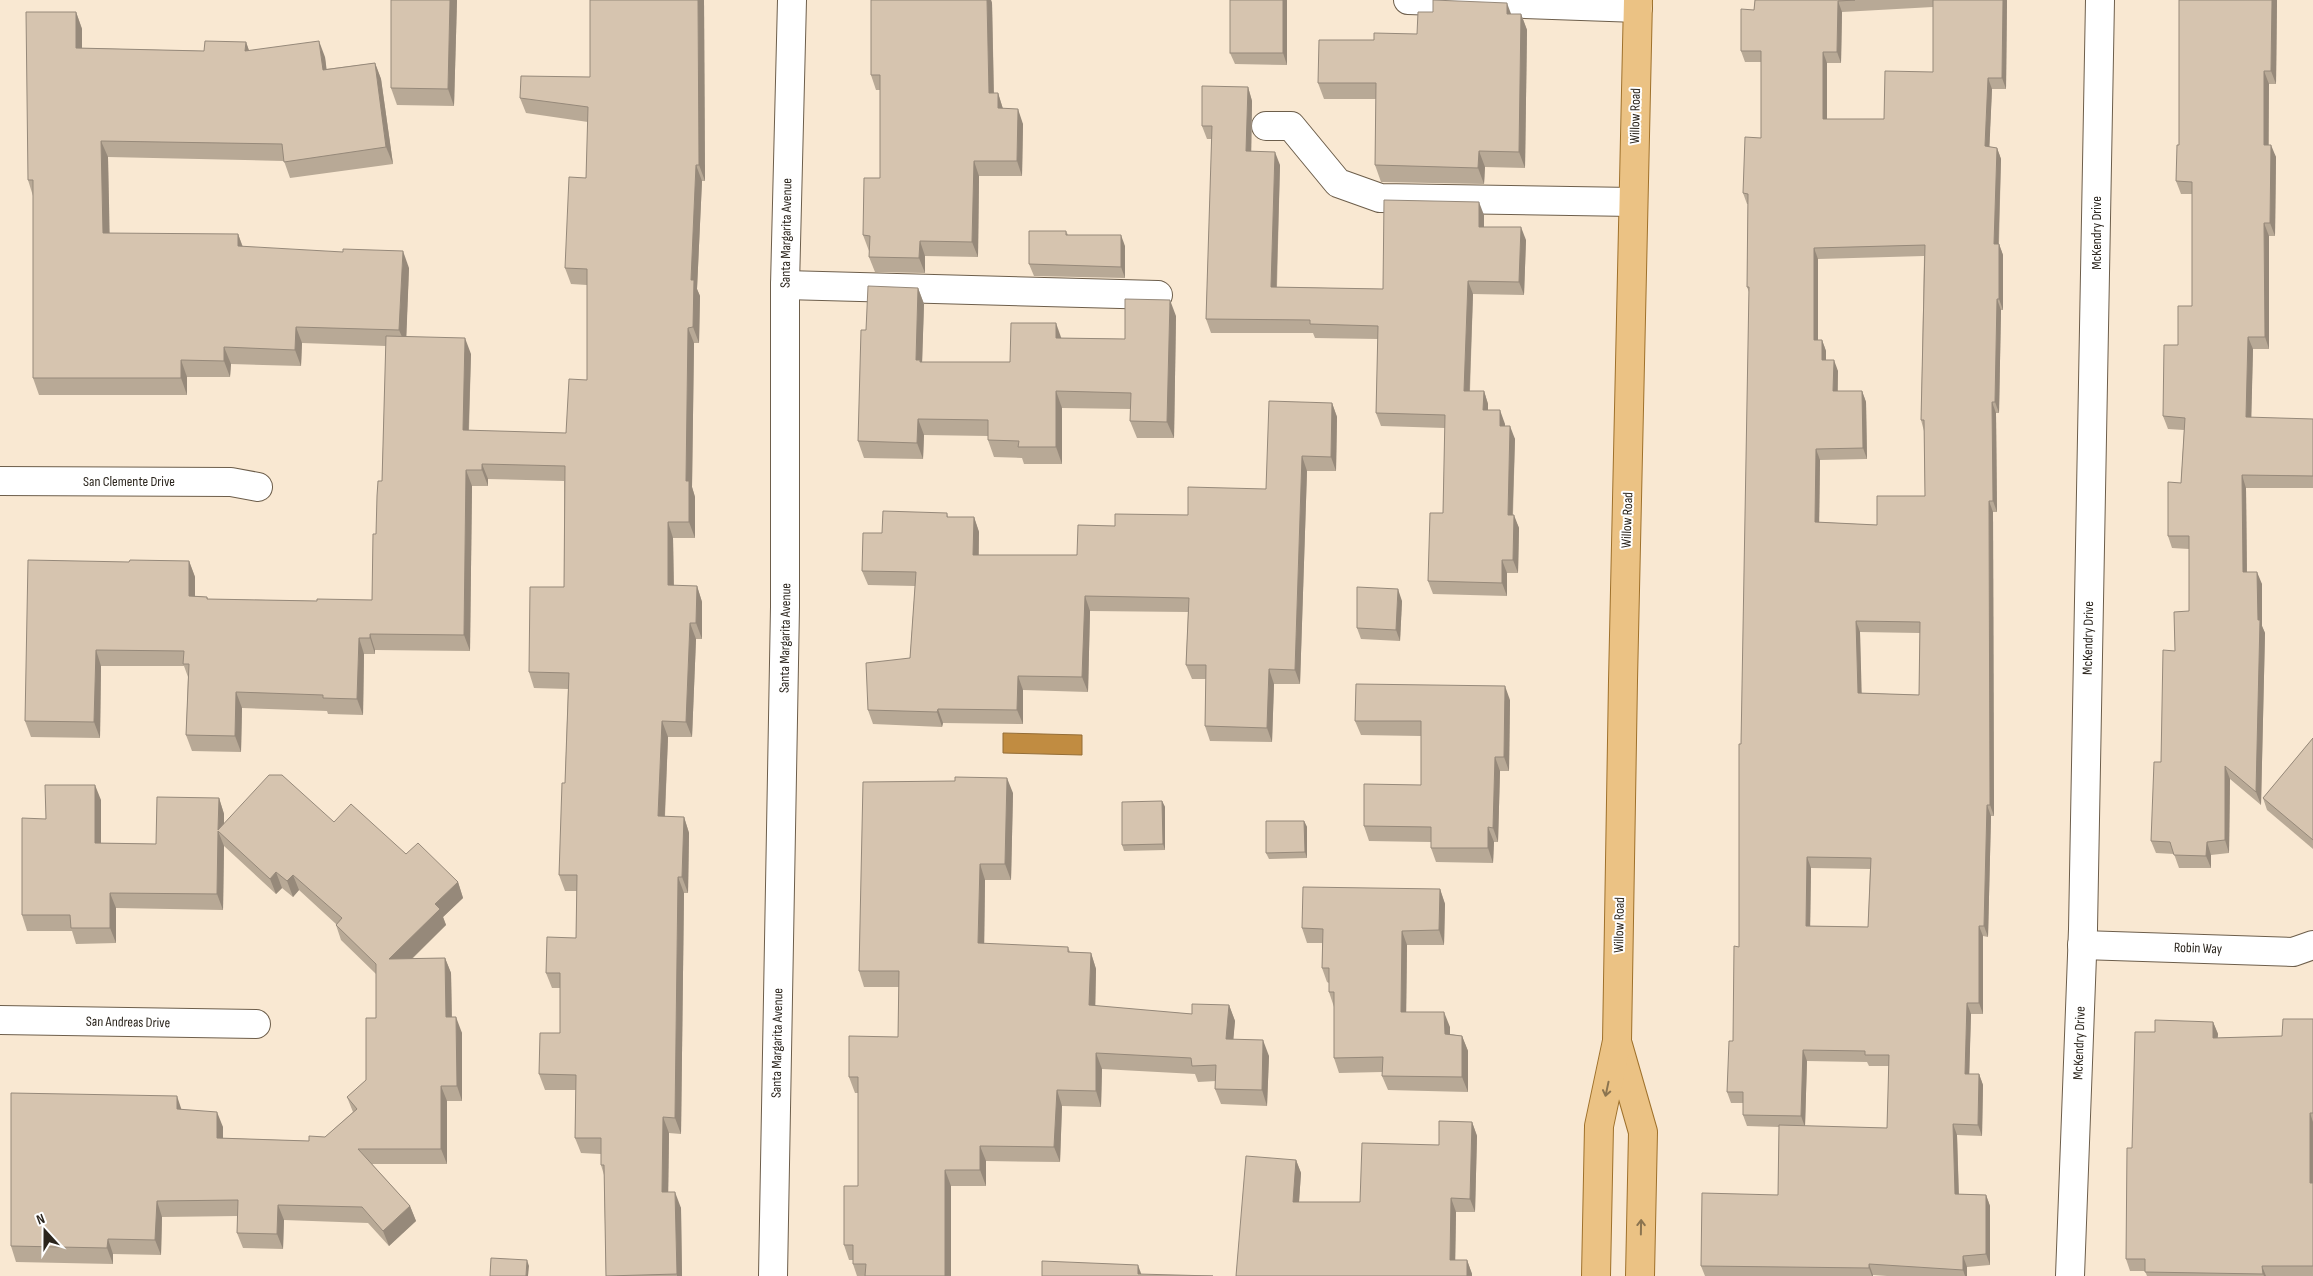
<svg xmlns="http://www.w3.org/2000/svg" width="2313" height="1276" font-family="'Sofia Sans Condensed',sans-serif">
	<rect width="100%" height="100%" fill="#f9e8d2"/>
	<polygon fill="#c18c41" stroke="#946d36" points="1003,733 1082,735 1082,755 1003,753"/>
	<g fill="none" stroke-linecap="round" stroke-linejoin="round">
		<defs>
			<g id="minor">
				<polyline points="1408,0 1638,8"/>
				<polyline points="1266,126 1291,126 1338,183 1380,198 1633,202"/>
				<polyline points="785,285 1158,295"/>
				<polyline points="0,481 231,482 258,487"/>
				<polyline points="2082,945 2293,952 2313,945"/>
				<polyline points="0,1020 256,1024"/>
				<polyline points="773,1276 785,607 785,285 792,0"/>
				<polyline points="2070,1276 2083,929 2100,0"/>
			</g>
			<g id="major">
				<polyline points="1618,1045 1643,1132 1640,1276"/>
				<polyline points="1596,1276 1599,1126 1617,1041 1623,681 1638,0"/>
			</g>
		</defs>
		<use href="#minor" stroke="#6d5e4b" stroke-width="30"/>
		<use href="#major" stroke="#9f712b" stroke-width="30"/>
		<use href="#minor" stroke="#fff" stroke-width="28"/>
		<use href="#major" stroke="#ebc284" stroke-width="28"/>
	</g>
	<g fill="#b8a996" fill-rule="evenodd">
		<polygon points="457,0 454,106 397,105 391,88"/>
		<polygon points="704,0 705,181 702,181 697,289 700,296 699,343 694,343 692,487 695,497 695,538 673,538 674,586 697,586 702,602 702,639 696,639 692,737 668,737 665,817 684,817 689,833 688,893 684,893 681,1134 669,1133 668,1192 681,1208 682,1276 606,1276 604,1175 601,1165 601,1154 581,1153 575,1138 576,1090 545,1090 539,1074 560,1033 560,988 552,988 546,973 576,938 577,891 565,891 559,875 565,783 568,689 534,688 529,672 564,587 564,481 488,479 488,486 472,486 470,651 375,650 375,654 364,654 363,715 328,714 327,711 242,708 241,752 192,751 186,735 188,677 184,666 101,666 100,738 31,737 25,721 129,562 189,561 195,577 195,596 207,597 208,599 317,601 372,600 376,534 382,481 386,346 302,343 301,366 231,364 230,377 187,377 187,395 39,395 33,378 33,196 28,180 76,12 82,29 82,48 204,51 246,42 249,51 325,57 326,69 375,63 381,79 393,164 290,178 284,161 108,157 109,234 238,234 243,247 409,268 406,337 471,354 469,431 566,433 587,380 587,285 571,284 565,268 586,178 588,122 526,113 520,98 590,77"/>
		<polygon points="871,0 991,0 992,3 994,93 998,93 1003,109 1023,124 1022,176 979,176 978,257 925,256 925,273 875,272 869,257 870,251 869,251 863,235 880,178 880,90 876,90 871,75"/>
		<polygon points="1287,0 1287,65 1235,64 1230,53"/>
		<path d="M1755 0H2007L2006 89H1992L1989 147 1997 148 2001 159 1999 244 2003 255V310H2001L1999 413H1996L1997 512H1993L1994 816H1991L1988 937 1983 936V1014H1971L1969 1074H1979L1983 1085 1982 1136 1957 1135 1959 1194 1986 1195 1990 1206V1265L1967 1267V1276H1887L1873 1275V1276H1705L1701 1266 1778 1195 1779 1127 1747 1126 1743 1115V1103H1731L1727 1092 1733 1041 1739 947 1749 292 1747 287 1748 204H1747L1743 193 1761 138V62H1745L1741 51 1754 10ZM1933 7V72L1884 119H1827V63H1841L1842 12ZM1924 256 1921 420 1924 431 1925 496 1877 525 1819 522 1820 460 1867 459 1866 402 1862 391H1838V371L1826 360V351L1822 340H1818V259ZM1860 632 1920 633 1919 695 1861 693ZM1811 868 1870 869 1868 927 1810 926ZM1807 1061 1867 1062 1869 1066H1889L1887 1128 1805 1126Z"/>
		<polygon points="2277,0 2276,84 2269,84 2269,145 2276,157 2275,236 2269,236 2269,349 2253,349 2251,418 2313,419 2313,488 2246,488 2247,572 2262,584 2262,626 2265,633 2261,805 2230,779 2229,853 2211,855 2211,868 2179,868 2174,854 2156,853 2151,841 2175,651 2189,611 2189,549 2172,548 2168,536 2181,483 2184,430 2168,429 2163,416 2178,345 2192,306 2192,194 2181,194 2176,181 2179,145"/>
		<polygon points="1511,14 1521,14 1527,30 1525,168 1485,167 1484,184 1381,182 1375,165 1376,99 1324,99 1318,83 1374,40 1417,34"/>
		<polygon points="1248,87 1252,101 1251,152 1280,165 1277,287 1383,289 1484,215 1484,227 1526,240 1524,295 1473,294 1470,391 1484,391 1488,404 1488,410 1505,424 1505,426 1515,439 1513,515 1519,528 1518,573 1507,573 1507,596 1433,594 1428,581 1443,513 1445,428 1381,426 1376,413 1378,339 1315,338 1313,333 1211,333 1206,319 1212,139 1207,139 1202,126"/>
		<polygon points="1066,231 1068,235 1125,246 1125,278 1034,276 1029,264"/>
		<polygon points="918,288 924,304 922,362 1010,362 1062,338 1125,339 1176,316 1174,438 1137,438 1130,421 1131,409 1062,408 1062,464 1024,464 1022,458 994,457 988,440 988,436 924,435 923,459 864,458 858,441 866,330"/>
		<polygon points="1332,403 1337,417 1336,471 1307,471 1300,684 1274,684 1272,742 1210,741 1205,726 1206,679 1192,679 1186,665 1188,612 1090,611 1088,692 1023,690 1023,724 943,723 942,727 873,724 868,710 910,658 915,586 868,585 862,571 947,513 948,517 974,517 979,532 979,555 1077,555 1115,526 1188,515 1266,489"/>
		<polygon points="1402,601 1400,641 1361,639 1357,628"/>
		<polygon points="1510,700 1509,771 1500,771 1498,842 1494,842 1493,863 1436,862 1431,848 1431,842 1369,841 1364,826 1421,785 1421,736 1361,735 1355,721"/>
		<polygon points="2313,738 2313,849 2267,810 2263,798"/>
		<polygon points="1013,793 1011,880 985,880 984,944 1068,947 1070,952 1091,953 1096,969 1095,1006 1192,1014 1229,1005 1235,1021 1233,1040 1269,1056 1267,1106 1221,1104 1215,1089 1216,1081 1198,1082 1195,1074 1102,1069 1101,1107 1062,1106 1060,1162 986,1161 986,1186 951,1186 951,1276 857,1276 853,1264 853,1260 849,1260 844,1245 858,1186 858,1093 855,1093 849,1077 898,1037 899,987 864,987 859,971"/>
		<polygon points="219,798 224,814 224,824 334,822 406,854 458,882 463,898 443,917 446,925 412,959 445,958 451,973 452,1017 462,1033 462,1101 447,1101 447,1164 372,1164 410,1206 416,1221 389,1246 368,1223 284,1220 283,1249 243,1248 237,1233 238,1216 162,1217 161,1255 113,1254 113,1264 16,1262 11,1246 182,1109 223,1127 223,1138 309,1141 325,1137 353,1112 347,1097 366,1080 376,1018 376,974 341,940 336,925 336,924 299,890 293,897 282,888 276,894 224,846 223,910 116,908 116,943 76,944 72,931 27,931 22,915 46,819 101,800 101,843 156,844"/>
		<polygon points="1162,801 1165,807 1165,850 1124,851 1122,845"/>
		<polygon points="1304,821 1307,827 1307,858 1269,859 1266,853"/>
		<polygon points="1440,889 1445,904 1444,945 1407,945 1406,1012 1450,1027 1450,1034 1462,1036 1468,1051 1468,1092 1388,1090 1382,1076 1382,1072 1339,1073 1334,1058 1334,1007 1329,992 1329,983 1327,982 1322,968 1322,943 1307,943 1302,928"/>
		<polygon points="2313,1019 2313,1276 2147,1276 2145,1271 2130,1271 2126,1259 2132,1148 2155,1032 2213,1022 2218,1034 2217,1038 2282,1036"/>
		<polygon points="1472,1122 1477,1136 1475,1212 1456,1212 1455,1260 1467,1260 1472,1274 1236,1276 1296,1160 1301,1173 1299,1202 1360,1202 1439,1145"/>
	</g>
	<g fill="#96897a">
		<polygon points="450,0 457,0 454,106 448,89"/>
		<polygon points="698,0 704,0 705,181 699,165"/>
		<polygon points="987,0 991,0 992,3 994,109 989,93"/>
		<polygon points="1283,0 1287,0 1287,65 1283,53"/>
		<polygon points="2003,0 2007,0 2006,89 2002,78"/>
		<polygon points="2272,0 2277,0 2276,84 2271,71"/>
		<polygon points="1838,1 1842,12 1841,63 1837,52"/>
		<polygon points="1507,3 1513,19 1507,14"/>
		<polygon points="76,12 82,29 82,65 76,48"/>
		<polygon points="1521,14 1527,30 1525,168 1519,152"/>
		<polygon points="319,41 325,57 329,87 323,70"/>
		<polygon points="246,42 252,59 245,51"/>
		<polygon points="1823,52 1827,63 1827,130 1823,119"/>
		<polygon points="375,63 381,79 393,164 386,147"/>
		<polygon points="2264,71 2269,84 2268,157 2264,145"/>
		<polygon points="1988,78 1992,89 1989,157 1985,146"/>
		<polygon points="1248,87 1252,101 1251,165 1246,151"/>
		<polygon points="998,93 1003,109 998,108"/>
		<polygon points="1018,109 1023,124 1022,176 1017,161"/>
		<polygon points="101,141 108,157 110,250 103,233"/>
		<polygon points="2271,145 2276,157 2275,236 2270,223"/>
		<polygon points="1997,148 2001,159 1998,255 1994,244"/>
		<polygon points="1479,151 1485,167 1484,184 1478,168"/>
		<polygon points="1275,152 1280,165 1276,301 1271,287"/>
		<polygon points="974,161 979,176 978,257 972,242"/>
		<polygon points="696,165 702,181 697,289 700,296 699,343 693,327 691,280"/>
		<polygon points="1479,202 1484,215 1484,240 1479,227"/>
		<polygon points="2264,223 2269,236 2269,349 2265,337"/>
		<polygon points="1521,227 1526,240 1524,295 1519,282"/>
		<polygon points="238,234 244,251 238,246"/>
		<polygon points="1121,235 1125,246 1125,278 1121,267"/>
		<polygon points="920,241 925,256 925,273 919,258"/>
		<polygon points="1999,244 2003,255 2003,310 1999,299"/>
		<polygon points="1814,248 1818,259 1818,351 1814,340"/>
		<polygon points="403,251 409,268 406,346 399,330"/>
		<polygon points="1468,281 1473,294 1469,404 1464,391"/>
		<polygon points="918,288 924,304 922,365 916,360"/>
		<polygon points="1997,299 2001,310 1999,413 1995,402"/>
		<polygon points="1170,300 1176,316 1174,438 1167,422"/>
		<polygon points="1056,323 1062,340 1056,338"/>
		<polygon points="296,327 302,343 301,366 295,350"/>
		<polygon points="688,328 694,343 692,487 695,497 695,538 689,522 686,481"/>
		<polygon points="2248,337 2253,349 2251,430 2246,417"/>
		<polygon points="465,338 471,354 468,446 463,430"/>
		<polygon points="1822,340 1826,351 1826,371 1822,360"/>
		<polygon points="224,347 231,364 230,377 224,361"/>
		<polygon points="181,360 187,377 187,395 181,378"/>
		<polygon points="1834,360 1838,371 1837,402 1833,391"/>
		<polygon points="1056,391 1062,408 1062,464 1056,447"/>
		<polygon points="1484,391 1488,404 1488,423 1483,410"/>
		<polygon points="1862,391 1866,402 1867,459 1863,448"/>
		<polygon points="1992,402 1996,413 1997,512 1993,501"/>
		<polygon points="1332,403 1337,417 1336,471 1331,457"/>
		<polygon points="1500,410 1505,424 1505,440 1500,426"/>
		<polygon points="918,419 924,435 923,459 917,443"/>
		<polygon points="1510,426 1515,439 1512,528 1508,515"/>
		<polygon points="1816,449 1820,460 1819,533 1815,522"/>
		<polygon points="1302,456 1307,471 1300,684 1295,670"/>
		<polygon points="482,464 488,479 488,486 482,470"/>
		<polygon points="466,470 472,486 470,651 464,635"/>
		<polygon points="2242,475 2246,488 2247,584 2243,572"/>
		<polygon points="1989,501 1993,512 1994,816 1990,805"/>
		<polygon points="1514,515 1519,528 1518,573 1513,560"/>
		<polygon points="974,517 979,532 978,569 973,555"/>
		<polygon points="668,522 673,538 674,601 668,585"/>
		<polygon points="1502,560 1507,573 1507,596 1502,583"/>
		<polygon points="189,561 195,577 195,612 189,596"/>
		<polygon points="2257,572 2262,584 2262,626 2265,633 2261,805 2256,792"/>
		<polygon points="697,586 702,602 702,639 696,623"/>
		<polygon points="1398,589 1402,601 1400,641 1396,630"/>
		<polygon points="1085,596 1090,611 1088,692 1082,677"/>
		<polygon points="1856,621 1860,632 1862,704 1858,693"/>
		<polygon points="690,623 696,639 692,737 686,722"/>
		<polygon points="370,634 375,650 375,654 370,638"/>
		<polygon points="359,638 364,654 363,715 357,699"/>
		<polygon points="96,650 101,666 100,738 94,722"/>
		<polygon points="1269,669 1274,684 1272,742 1267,728"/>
		<polygon points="1018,676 1023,690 1023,724 1017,710"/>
		<polygon points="1505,686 1510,700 1509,771 1504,757"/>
		<polygon points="236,692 242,708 241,752 235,736"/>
		<polygon points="938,709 943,723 942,727 937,712"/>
		<polygon points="662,721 668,737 664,832 658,816"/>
		<polygon points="1495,757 1500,771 1498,842 1493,828"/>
		<polygon points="2225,766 2230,779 2229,853 2225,840"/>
		<polygon points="1007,778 1013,793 1011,880 1005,864"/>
		<polygon points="95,785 101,800 101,859 95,843"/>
		<polygon points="219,798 224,814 224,836 218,830"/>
		<polygon points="1162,801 1165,807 1165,850 1163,844"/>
		<polygon points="1987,805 1991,816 1988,937 1984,926"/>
		<polygon points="684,817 689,833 688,893 682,877"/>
		<polygon points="1304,821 1307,827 1307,858 1305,852"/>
		<polygon points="1488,827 1494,842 1493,863 1488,848"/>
		<polygon points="218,831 224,846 223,910 217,894"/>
		<polygon points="2207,842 2211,855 2211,868 2206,856"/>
		<polygon points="1807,857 1811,868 1810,937 1806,926"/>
		<polygon points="980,864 985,880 984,959 978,943"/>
		<polygon points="276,872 282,888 276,894 270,879"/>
		<polygon points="293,875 299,890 293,897 287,881"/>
		<polygon points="678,877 684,893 681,1134 675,1118"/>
		<polygon points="458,882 463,898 443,917 446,925 395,975 389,959 435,904"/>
		<polygon points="1440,889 1445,904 1444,945 1439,930"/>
		<polygon points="110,893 116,908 116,943 110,928"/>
		<polygon points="1979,926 1983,936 1983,1014 1979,1003"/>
		<polygon points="1402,931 1407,945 1406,1027 1401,1012"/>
		<polygon points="1091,953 1096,969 1095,1021 1089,1005"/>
		<polygon points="445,958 451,973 452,1033 446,1017"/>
		<polygon points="1967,1003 1971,1014 1969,1084 1965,1074"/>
		<polygon points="1229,1005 1235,1021 1232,1055 1226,1039"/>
		<polygon points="1444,1012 1450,1027 1450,1049 1445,1034"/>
		<polygon points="456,1017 462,1033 462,1101 457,1086"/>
		<polygon points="2213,1022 2218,1034 2217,1050 2213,1038"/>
		<polygon points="1462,1036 1468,1051 1468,1092 1462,1077"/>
		<polygon points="1263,1040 1269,1056 1267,1106 1262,1090"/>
		<polygon points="1803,1050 1807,1061 1805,1127 1801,1116"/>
		<polygon points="1096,1053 1102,1069 1101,1107 1096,1091"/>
		<polygon points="1979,1074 1983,1085 1982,1136 1978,1125"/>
		<polygon points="441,1086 447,1101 447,1164 441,1149"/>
		<polygon points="1057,1090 1062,1106 1060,1162 1054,1147"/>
		<polygon points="177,1096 182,1111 177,1109"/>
		<polygon points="217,1112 223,1127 223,1154 217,1138"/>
		<polygon points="2310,1113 2313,1122 2313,1191 2310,1183"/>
		<polygon points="663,1117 669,1133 668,1208 662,1192"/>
		<polygon points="1472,1122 1477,1136 1475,1212 1470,1199"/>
		<polygon points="1953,1124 1957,1135 1959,1205 1955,1194"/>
		<polygon points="980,1146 986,1161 986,1186 980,1170"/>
		<polygon points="1296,1160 1301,1173 1298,1216 1293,1202"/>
		<polygon points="945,1170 951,1186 951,1276 945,1276"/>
		<polygon points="675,1192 681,1208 682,1276 677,1276 677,1274"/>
		<polygon points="1986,1195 1990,1206 1990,1265 1986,1254"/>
		<polygon points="1451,1198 1456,1212 1455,1274 1450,1260"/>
		<polygon points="157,1201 162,1217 161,1255 155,1240"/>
		<polygon points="278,1205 284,1220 283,1249 277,1234"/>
		<polygon points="410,1206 416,1221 389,1246 383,1231"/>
		<polygon points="108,1239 113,1254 113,1264 107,1248"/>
		<polygon points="1963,1256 1967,1267 1967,1276 1965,1276 1963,1270"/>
		<polygon points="527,1260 529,1266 528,1276 526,1276"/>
		<polygon points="1467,1260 1472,1274 1472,1276 1467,1276"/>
		<polygon points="1869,1264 1873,1275 1873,1276 1872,1276 1869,1268"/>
		<polygon points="1138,1265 1142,1276 1138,1274"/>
		<polygon points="2262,1266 2266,1276 2264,1276 2263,1274"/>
	</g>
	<g fill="#d6c4af" stroke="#96897a" fill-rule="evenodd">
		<polygon points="391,0 450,0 448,89 391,88"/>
		<polygon points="590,0 698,0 699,165 696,165 691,280 694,280 693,327 688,328 686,481 689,481 689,522 668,522 668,585 697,586 696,623 690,623 686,722 662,721 658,816 684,817 682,877 678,877 675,1118 663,1117 662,1192 675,1192 677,1274 606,1276 604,1165 601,1165 601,1138 575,1138 576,1075 539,1074 540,1033 560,1033 560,973 546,973 547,937 576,938 577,875 559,875 562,783 565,783 569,673 529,672 530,587 564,587 565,466 482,464 482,470 466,470 464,635 370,634 370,638 359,638 357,699 323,698 323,695 236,692 235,736 186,735 189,664 183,664 184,651 96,650 94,722 25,721 28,560 129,562 130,560 189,561 189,596 207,597 207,599 317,601 317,599 372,600 373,534 376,534 377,496 378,481 382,481 386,336 465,338 463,430 566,433 569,379 587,380 587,269 565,268 569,177 586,178 588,107 520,98 521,76 590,77"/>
		<polygon points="871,0 987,0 989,93 998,93 998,108 1018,109 1017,161 974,161 972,242 920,241 919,258 869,257 870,236 863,235 864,178 880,178 880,75 871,75"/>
		<rect x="1230" y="0" width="53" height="53"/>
		<polygon points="1433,0 1507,3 1507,14 1521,14 1519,152 1479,151 1478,168 1375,165 1376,83 1318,83 1319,40 1374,40 1374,33 1417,34 1418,12 1433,12"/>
		<path d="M1755 0H1855L1838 1 1837 52H1823V119H1884L1885 71 1933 72V0H2003L2002 78H1988L1985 146 1997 148 1994 244H1999V299H1997L1995 402H1992L1993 501H1989L1990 805H1987L1984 926H1979V1003H1967L1965 1074H1979L1978 1125 1953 1124 1955 1194 1986 1195V1254L1963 1256V1270L1869 1264V1268L1701 1266 1702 1193 1778 1195 1779 1125 1887 1128 1889 1055H1865V1051L1803 1050 1801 1116 1743 1115V1092H1727L1729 1041H1733L1734 946 1739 947V744H1741L1749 287H1747L1748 194 1743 193 1745 137 1761 138V51H1741V9L1754 10ZM1925 245 1921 420H1924L1925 496H1877V525L1815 522 1816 449 1863 448 1862 391H1833L1834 360H1822V340H1814V248ZM1856 621 1920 622 1919 695 1858 693ZM1807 857 1871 858 1868 927 1806 926Z"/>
		<polygon points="2179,0 2272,0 2271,71 2264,71 2264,145 2271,145 2270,223 2264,223 2265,337 2248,337 2246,417 2313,419 2313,476 2242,475 2243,572 2257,572 2258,620 2260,620 2256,792 2225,766 2225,840 2207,842 2206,856 2174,855 2170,842 2151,841 2154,762 2161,762 2163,650 2175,651 2174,612 2189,611 2189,536 2168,536 2168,482 2181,483 2185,418 2163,416 2164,345 2178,345 2178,306 2192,306 2192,182 2176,181 2177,145 2179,145"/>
		<polygon points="26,12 76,12 76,48 204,51 205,41 246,42 245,51 319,41 323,70 375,63 386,147 284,162 282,144 101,141 103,233 238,234 238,246 343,252 343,249 403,251 399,330 296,327 295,350 224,347 224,361 181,360 181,378 33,378 33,180 28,180"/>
		<polygon points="1202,86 1248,87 1246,151 1275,152 1271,287 1383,289 1384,200 1479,202 1479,227 1521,227 1519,282 1468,281 1464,391 1484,391 1483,410 1500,410 1500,426 1510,426 1508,515 1514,515 1513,560 1502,560 1502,583 1428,581 1430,513 1443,513 1445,415 1376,413 1378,326 1310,324 1310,320 1206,319 1212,126 1202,126"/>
		<polygon points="1029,231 1066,231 1066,235 1121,235 1121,267 1029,264"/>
		<polygon points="868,286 918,288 916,360 920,360 920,362 1010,362 1011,323 1056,323 1056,338 1125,339 1125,299 1170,300 1167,422 1130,421 1131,393 1056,391 1056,447 1018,447 1019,441 988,440 988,420 918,419 917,443 858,441 861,330 866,330"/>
		<polygon points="1269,401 1332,403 1331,457 1302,456 1295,670 1269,669 1267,728 1205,726 1206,665 1186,665 1189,598 1085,596 1082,677 1018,676 1017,710 938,709 937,712 868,710 866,663 910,658 916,572 862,571 863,533 882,533 883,511 947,513 947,517 974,517 973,555 1077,555 1078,525 1115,526 1115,514 1188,515 1188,487 1266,489"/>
		<polygon points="1357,587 1398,589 1396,630 1357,628"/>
		<polygon points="1356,684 1505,686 1504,757 1495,757 1493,828 1488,827 1488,848 1431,848 1431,827 1364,826 1364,784 1421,785 1421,721 1355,721"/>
		<polygon points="2313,738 2313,840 2263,798"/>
		<polygon points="269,775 282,775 334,822 351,804 406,854 418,843 458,882 435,904 440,909 389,959 445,958 446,1017 456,1017 457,1086 441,1086 441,1149 358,1149 410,1206 383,1231 362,1207 278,1205 277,1234 237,1233 238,1200 157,1201 155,1240 108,1239 107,1248 11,1246 11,1093 177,1096 177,1109 217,1112 217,1138 309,1141 309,1136 325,1137 357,1109 347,1097 366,1080 366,1018 376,1018 376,964 336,925 342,918 293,875 287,881 276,872 270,879 218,831 217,894 110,893 110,928 71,928 70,915 22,915 22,818 46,819 45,785 95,785 95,843 156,844 157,797 219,798 218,830"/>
		<polygon points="955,777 1007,778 1005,864 980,864 978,943 1068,947 1068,952 1091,953 1089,1005 1192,1014 1192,1004 1229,1005 1226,1039 1263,1040 1262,1090 1215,1089 1216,1065 1192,1066 1191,1058 1096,1053 1096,1091 1057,1090 1054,1147 980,1146 980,1170 945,1170 945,1276 865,1276 866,1264 853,1264 853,1245 844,1245 844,1186 858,1186 858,1077 849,1077 849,1036 898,1037 899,971 859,971 863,782 955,781"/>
		<polygon points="1162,801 1163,844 1122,845 1122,802"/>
		<polygon points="1266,821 1304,821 1305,852 1266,853"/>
		<polygon points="1303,887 1440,889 1439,930 1402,931 1401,1012 1444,1012 1445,1034 1462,1036 1462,1077 1382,1076 1383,1057 1334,1058 1334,992 1329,992 1329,968 1322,968 1323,929 1302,928"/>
		<polygon points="2283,1019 2313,1019 2313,1113 2310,1113 2310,1183 2313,1183 2313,1266 2262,1266 2263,1274 2145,1272 2145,1259 2126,1259 2127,1148 2132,1148 2135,1032 2155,1032 2155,1020 2213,1022 2213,1038 2282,1036"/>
		<polygon points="1439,1121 1472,1122 1470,1199 1451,1198 1450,1260 1467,1260 1467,1276 1236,1276 1246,1156 1296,1160 1293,1202 1360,1202 1362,1143 1439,1145"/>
		<polygon points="491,1258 527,1260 526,1276 490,1276"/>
		<polygon points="1042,1261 1138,1265 1138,1274 1213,1276 1042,1276"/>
	</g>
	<defs><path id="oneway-shaft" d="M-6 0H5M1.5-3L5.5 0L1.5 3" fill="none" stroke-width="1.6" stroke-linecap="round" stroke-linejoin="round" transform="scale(1.25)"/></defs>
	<g stroke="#8b7450">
		<use href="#oneway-shaft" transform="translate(1607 1089) rotate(102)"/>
		<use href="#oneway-shaft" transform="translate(1641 1227) rotate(-89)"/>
	</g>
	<g text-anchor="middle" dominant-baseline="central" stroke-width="4" stroke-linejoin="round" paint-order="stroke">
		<g font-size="14" fill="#2b251d" stroke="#fff">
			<text transform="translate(1635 116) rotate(-89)">Willow Road</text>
			<text transform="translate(786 233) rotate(-89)">Santa Margarita Avenue</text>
			<text transform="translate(2096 233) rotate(-90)">McKendry Drive</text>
			<text x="129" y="481">San Clemente Drive</text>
			<text transform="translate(1627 520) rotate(-88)">Willow Road</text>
			<text transform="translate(785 638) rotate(-89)">Santa Margarita Avenue</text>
			<text transform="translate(2088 638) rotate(-89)">McKendry Drive</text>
			<text transform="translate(1619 925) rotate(-89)">Willow Road</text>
			<text transform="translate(2198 948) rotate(2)">Robin Way</text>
			<text transform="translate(128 1022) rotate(1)">San Andreas Drive</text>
			<text transform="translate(777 1043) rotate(-89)">Santa Margarita Avenue</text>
			<text transform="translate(2079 1043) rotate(-88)">McKendry Drive</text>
		</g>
	</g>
	<g transform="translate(45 1231) rotate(339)" stroke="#ffffff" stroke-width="4" paint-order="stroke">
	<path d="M0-4L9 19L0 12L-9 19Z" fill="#2b251d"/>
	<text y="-8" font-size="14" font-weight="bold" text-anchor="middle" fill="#2b251d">N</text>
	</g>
</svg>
